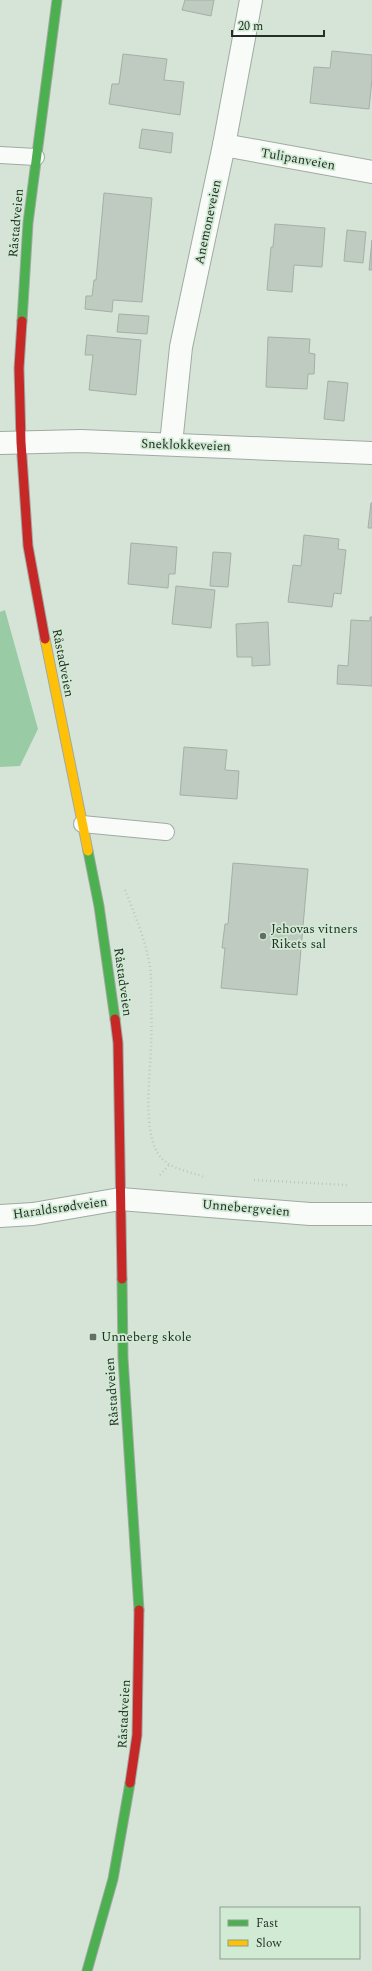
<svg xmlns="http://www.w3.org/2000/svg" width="372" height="1971" font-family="Spectral,serif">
	<rect width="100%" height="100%" fill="#d6e4d8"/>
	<polygon fill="#99cca4" points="5,610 38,729 20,766 0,767 0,612"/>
	<g fill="#bfcbc1" stroke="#a4afa6">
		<polygon points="185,0 214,0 211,16 182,10"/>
		<polygon points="332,51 372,55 372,79 369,109 310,103 314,67 330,68"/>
		<polygon points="123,54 167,59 164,80 184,82 180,115 109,104 112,84 119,84"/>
		<polygon points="142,129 173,133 171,153 139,148"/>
		<polygon points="104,193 152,198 142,302 113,300 112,312 85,309 86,296 92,296 94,280 96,280"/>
		<polygon points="275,224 325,228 322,267 294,265 292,292 267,290 271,247 273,247"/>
		<polygon points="347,230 366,232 363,263 344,261"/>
		<polygon points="372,240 372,270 369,270"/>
		<polygon points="119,314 149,316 147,334 117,332"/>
		<polygon points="87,335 141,340 136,395 89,390 93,355 85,355"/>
		<polygon points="268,337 310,339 309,353 315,354 314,374 308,374 307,389 266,387"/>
		<polygon points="328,381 348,383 344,421 324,419"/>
		<polygon points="371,503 372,503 372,528 368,528"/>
		<polygon points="304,535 339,539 338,549 346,550 341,594 334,593 332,607 288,602 293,565 301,566"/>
		<polygon points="131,543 177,547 175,574 169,574 168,588 128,584"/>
		<polygon points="213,552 231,553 228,587 210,586"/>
		<polygon points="176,586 215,590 211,628 172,624"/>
		<polygon points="370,617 372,617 372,686 337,684 338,665 348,666 351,620 370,621"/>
		<polygon points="268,622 270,665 252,666 252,657 237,657 236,624"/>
		<polygon points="184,747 227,750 225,770 239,771 237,799 180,795"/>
		<polygon points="233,863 308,869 297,995 221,988 225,948 222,948 225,924 228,924"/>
	</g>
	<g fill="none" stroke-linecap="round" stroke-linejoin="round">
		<defs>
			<g id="lane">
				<polyline points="0,155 36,157"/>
				<polyline points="82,824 166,832"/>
			</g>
			<g id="street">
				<polyline points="224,145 372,172"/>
				<polyline points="0,443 81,441 372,453"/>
				<polyline points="171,444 181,347 224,145 251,0"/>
				<polyline points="0,1216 33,1214 120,1199 310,1214 372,1214"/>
			</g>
			<g id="fast">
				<polyline points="22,321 28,223 57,0"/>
				<polyline points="88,851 99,906 115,1019"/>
				<polyline points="122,1279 123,1358 139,1610"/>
				<polyline points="87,1971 113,1879 130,1783"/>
			</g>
			<polyline id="slow" points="45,639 88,851"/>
			<g id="jam">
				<polyline points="22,321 19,368 21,442 28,546 45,639"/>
				<polyline points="115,1019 118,1043 122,1279"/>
				<polyline points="130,1783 137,1735 139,1610"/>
			</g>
		</defs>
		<use href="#lane" stroke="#a0aaa1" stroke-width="18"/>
		<use href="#street" stroke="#a0aaa1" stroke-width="24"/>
		<use href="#fast" stroke="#a0aaa1" stroke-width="11"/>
		<use href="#slow" stroke="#a0aaa1" stroke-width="11"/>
		<use href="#jam" stroke="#a0aaa1" stroke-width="11"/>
		<g stroke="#c0c5c1" stroke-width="2.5" stroke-dasharray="1 3" stroke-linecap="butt">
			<path d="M125 890C135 915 150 951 151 977 151 1000 152 1024 151 1047 150 1076 143 1126 157 1152 165 1168 188 1171 204 1177"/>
			<polyline points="160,1175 169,1165"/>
			<polyline points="254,1180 347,1185"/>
		</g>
		<use href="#lane" stroke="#f9fbf9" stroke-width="16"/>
		<use href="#street" stroke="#f9fbf9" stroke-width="22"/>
		<use href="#fast" stroke="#4caf50" stroke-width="9"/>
		<use href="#slow" stroke="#ffc107" stroke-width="9"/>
		<use href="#jam" stroke="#c62828" stroke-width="9"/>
	</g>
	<g fill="#636e65" stroke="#d0ead3" stroke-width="1.5">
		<circle cx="263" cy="936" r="4"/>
		<rect x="89" y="1333" width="8" height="8" rx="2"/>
	</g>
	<g text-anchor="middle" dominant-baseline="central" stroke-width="3.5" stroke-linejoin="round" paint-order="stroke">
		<g font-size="13" fill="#252f27" stroke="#d0ead3">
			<text transform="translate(298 159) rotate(10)">Tulipanveien</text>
			<text transform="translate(208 222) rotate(-78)">Anemoneveien</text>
			<text transform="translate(16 223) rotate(-85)">Råstadveien</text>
			<text transform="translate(186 445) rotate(2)">Sneklokkeveien</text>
			<text transform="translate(63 663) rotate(79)">Råstadveien</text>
			<text transform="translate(123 982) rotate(82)">Råstadveien</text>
			<text transform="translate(60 1208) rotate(-8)">Haraldsrødveien</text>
			<text transform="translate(246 1208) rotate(5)">Unnebergveien</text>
			<text transform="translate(112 1392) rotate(-94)">Råstadveien</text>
			<text transform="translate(124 1714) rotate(-87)">Råstadveien</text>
		</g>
		<g font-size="13" fill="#252f27" stroke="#d0ead3" text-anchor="start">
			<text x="271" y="929">Jehovas vitners<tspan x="271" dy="15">Rikets sal</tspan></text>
			<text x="101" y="1337">Unneberg skole</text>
		</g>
	</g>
	<rect x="220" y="1907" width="140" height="52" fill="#d0ead3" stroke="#8c9f8e"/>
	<rect x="228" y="1920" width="20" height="6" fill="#4caf50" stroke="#8c9f8e"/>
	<text x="256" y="1927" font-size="12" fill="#252f27">Fast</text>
	<rect x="228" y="1940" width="20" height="6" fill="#ffc107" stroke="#8c9f8e"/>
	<text x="256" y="1947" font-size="12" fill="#252f27">Slow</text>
	<path d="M232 30v6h92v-6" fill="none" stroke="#252f27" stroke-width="2"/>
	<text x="238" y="30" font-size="12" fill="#252f27" stroke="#d0ead3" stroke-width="3" paint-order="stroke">20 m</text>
</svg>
